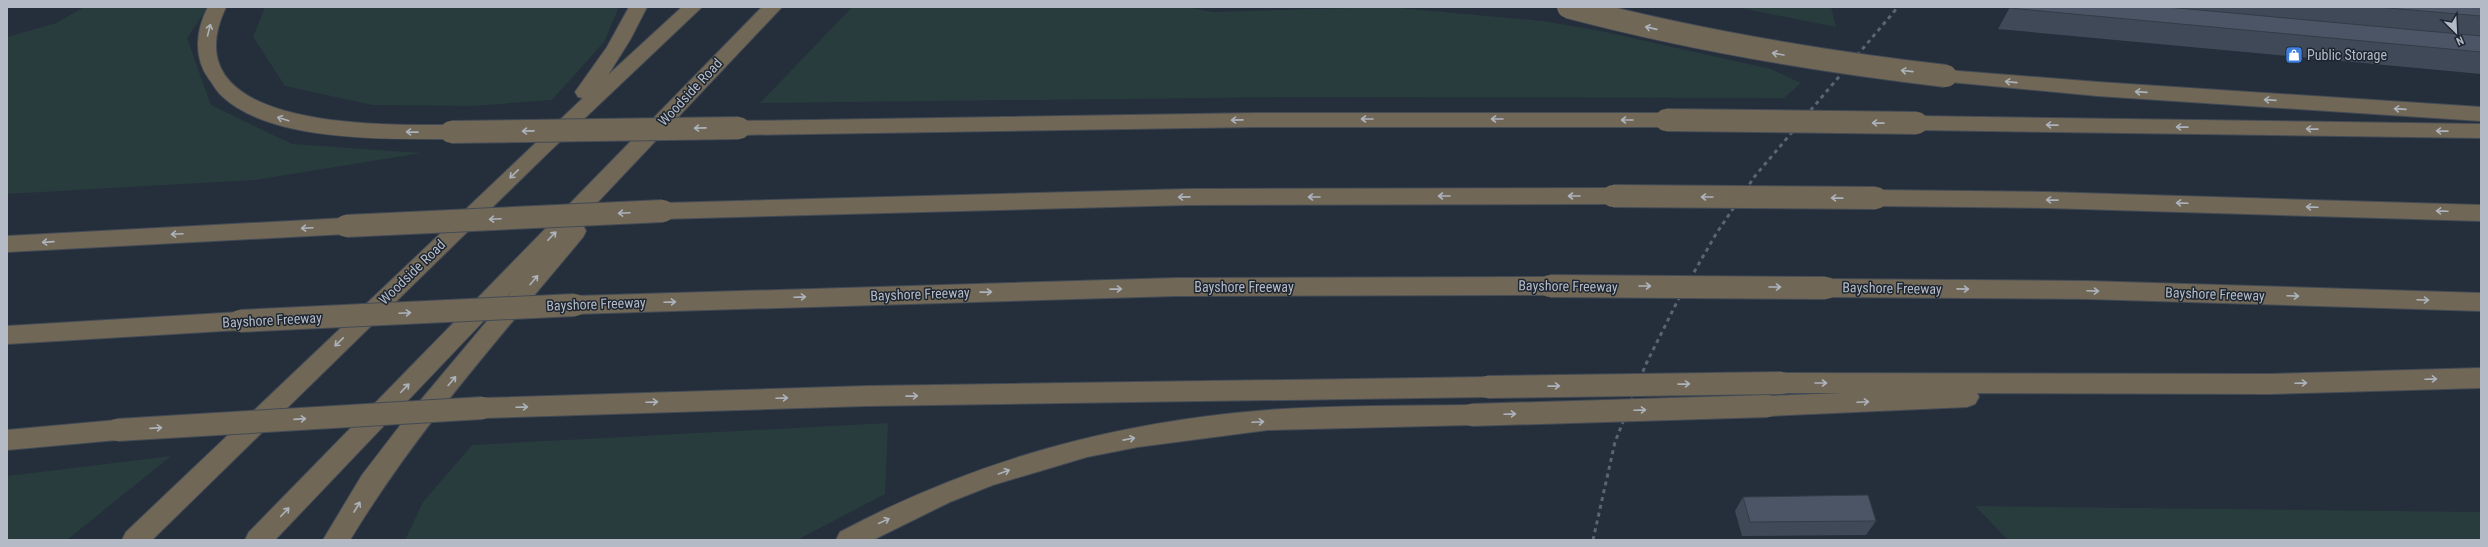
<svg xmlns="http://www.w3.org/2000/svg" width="2488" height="547" font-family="'Roboto Condensed',sans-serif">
	<rect width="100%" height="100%" fill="#252e3b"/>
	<g fill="#283b3d">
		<polygon points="84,7 208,7 187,38 211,105 292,144 422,153 255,180 7,194 7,37 56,23"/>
		<polygon points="265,7 619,7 604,42 552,100 473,106 372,105 285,86 253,37"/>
		<polygon points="852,7 1187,7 1213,12 1388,7 1543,21 1601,31 1771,69 1801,83 1784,98 1297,97 760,103"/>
		<polygon points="1735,7 1831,7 1836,27"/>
		<polygon points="888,423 885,494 797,540 405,540 423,502 472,445"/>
		<polygon points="171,456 67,540 7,540 7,476"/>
		<polygon points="1975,506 2481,512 2481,540 2008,540"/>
	</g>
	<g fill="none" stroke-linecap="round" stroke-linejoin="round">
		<defs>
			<g id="highway">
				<path d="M208 7H226C167 131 384 125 451 125L458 127 461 132 458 137 451 139C388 139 270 142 222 96 217 92 213 84 209 79 193 57 196 30 208 7Z"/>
				<polygon points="629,7 647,7 630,40 608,75 682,7 702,7 549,152 152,540 122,540 126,532 583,98 578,97 575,92 607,47"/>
				<path d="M762 7H782L577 224 583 225 586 231 583 237C502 335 416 431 350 540H323L362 475 405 419 513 290 275 540H245L249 532Z"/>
				<polygon points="1946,70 2098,82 2481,107 2481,121 2098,96 1939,81 1936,76 1939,71"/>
				<polygon points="1256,113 1666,113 1673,115 1676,120 1673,125 1666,127 1256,127 739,135 732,133 729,128 732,123 739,121"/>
				<polygon points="1917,116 2481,124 2481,138 1917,130 1910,128 1907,123 1910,118"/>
				<polygon points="1613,188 1620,191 1623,196 1620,201 1613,204 1188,205 663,219 656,217 652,211 656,205 663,203 1188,189"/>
				<polygon points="1876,190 2047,192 2481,205 2481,221 2047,208 1876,206 1869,203 1866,198 1869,193"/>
				<polygon points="346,218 354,220 357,226 354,232 346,234 7,252 7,236"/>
				<polygon points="1550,277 1558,280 1561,286 1558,292 1550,295 1176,296 575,314 567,311 564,305 567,299 575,296 1176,278"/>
				<polygon points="1826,279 2087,281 2481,293 2481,311 2087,299 1826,297 1818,294 1815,288 1818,282"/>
				<polygon points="240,312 248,315 251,321 248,327 240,330 7,344 7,326"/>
				<polygon points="2481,368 2481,388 2270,394 1977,393 1979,397 1975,404 1967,407 1768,416 1760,413 1756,406 1760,399 1768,396 1844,393 1782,393 1774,390 1770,383 1774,376 1782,373 2270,374"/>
				<polygon points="1487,377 1495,380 1499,387 1495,394 1487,397 866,406 483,418 475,415 471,408 475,401 483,398 866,386"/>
				<path d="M1471 405 1479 408 1483 415 1479 422 1471 425 1268 430 1138 447 1087 457 993 485 950 502 873 540H836L840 532C975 460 1115 422 1268 410 1336 405 1403 406 1471 405Z"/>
				<polygon points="117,420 126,423 129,430 126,437 117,440 7,450 7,430"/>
			</g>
		</defs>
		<use href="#highway" stroke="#434b56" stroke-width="2"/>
		<use href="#highway" fill="#716756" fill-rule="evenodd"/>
		<polyline stroke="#5b6472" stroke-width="3" stroke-dasharray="4 4" stroke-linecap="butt" points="1593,540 1615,442 1646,364 1678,300 1716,234 1755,176 1898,7"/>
		<defs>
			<g id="highway-bridge">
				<path d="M1568 7C1692 40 1818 61 1946 76"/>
				<polyline points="1666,120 1917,123"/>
				<polyline points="451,132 739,128"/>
				<polyline points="1613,196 1876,198"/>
				<polyline points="346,226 663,211"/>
				<polyline points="1550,286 1826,288"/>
				<polyline points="240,321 575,305"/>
				<polyline points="1487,387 1782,383"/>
				<polyline points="1471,415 1768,406"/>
				<polyline points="117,430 483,408"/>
			</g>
		</defs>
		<use href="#highway-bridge" stroke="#434b56" stroke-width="24" stroke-linecap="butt"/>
		<use href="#highway-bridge" stroke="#716756" stroke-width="22"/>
	</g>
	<g fill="#404957">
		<polygon points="2010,7 2481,7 2481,74 1998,29"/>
		<polygon points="1743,497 1876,521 1866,535 1742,536 1735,511"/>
	</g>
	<g fill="#4b5565" stroke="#343c47">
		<polygon points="2010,7 2167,7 2481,36 2481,52 2009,8"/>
		<polygon points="2377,7 2481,7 2481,16"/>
		<polygon points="1868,495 1876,521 1750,522 1743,497"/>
	</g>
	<defs><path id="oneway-shaft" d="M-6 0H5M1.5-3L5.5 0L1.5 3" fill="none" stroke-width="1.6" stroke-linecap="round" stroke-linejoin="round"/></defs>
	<g stroke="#adb3bc">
		<use href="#oneway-shaft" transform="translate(1651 28) rotate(-167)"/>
		<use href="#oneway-shaft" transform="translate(209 30) rotate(-76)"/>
		<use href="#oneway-shaft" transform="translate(1778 54) rotate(-170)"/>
		<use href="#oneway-shaft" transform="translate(1907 71) rotate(-174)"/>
		<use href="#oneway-shaft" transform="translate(2011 82) rotate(-174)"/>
		<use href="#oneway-shaft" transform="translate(2141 92) rotate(-176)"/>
		<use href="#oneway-shaft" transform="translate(2270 100) rotate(-176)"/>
		<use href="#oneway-shaft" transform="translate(2400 109) rotate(-176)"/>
		<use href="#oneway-shaft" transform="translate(283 119) rotate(-162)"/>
		<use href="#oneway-shaft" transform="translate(1367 119) rotate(180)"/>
		<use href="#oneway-shaft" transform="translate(1497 119) rotate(-180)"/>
		<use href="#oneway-shaft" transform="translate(1237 120) rotate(179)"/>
		<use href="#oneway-shaft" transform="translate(1627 120) rotate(-180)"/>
		<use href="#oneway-shaft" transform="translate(1878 123) rotate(-179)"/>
		<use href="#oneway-shaft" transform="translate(2052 125) rotate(-179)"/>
		<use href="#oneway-shaft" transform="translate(2182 127) rotate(-179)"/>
		<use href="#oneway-shaft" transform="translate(700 128) rotate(179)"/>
		<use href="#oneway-shaft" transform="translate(2312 129) rotate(-179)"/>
		<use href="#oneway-shaft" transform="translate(528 131) rotate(179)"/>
		<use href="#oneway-shaft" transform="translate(2442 131) rotate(-179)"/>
		<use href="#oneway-shaft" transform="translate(412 132) rotate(-179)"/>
		<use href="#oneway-shaft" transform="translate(514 174) rotate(136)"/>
		<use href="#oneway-shaft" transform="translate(1444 196) rotate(180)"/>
		<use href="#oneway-shaft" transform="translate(1574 196) rotate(-180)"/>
		<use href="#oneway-shaft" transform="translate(1184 197) rotate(179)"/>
		<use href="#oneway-shaft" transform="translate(1314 197) rotate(180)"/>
		<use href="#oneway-shaft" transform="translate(1707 197) rotate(-180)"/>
		<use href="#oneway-shaft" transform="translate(1837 198) rotate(-179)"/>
		<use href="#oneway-shaft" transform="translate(2052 200) rotate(-179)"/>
		<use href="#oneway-shaft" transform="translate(2182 203) rotate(-178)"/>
		<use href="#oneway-shaft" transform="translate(2312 207) rotate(-178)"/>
		<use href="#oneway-shaft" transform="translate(2442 211) rotate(-178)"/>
		<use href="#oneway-shaft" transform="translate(624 213) rotate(177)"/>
		<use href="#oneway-shaft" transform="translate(495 219) rotate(177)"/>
		<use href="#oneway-shaft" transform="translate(307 228) rotate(177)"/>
		<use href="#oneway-shaft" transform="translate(177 234) rotate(177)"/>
		<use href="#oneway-shaft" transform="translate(552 236) rotate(-46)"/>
		<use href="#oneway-shaft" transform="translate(48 242) rotate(176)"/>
		<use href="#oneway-shaft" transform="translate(534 280) rotate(-50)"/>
		<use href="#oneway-shaft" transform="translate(1645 286)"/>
		<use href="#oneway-shaft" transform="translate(1775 287)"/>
		<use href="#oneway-shaft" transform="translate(1116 289) rotate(-1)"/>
		<use href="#oneway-shaft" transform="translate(1963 289) rotate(1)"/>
		<use href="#oneway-shaft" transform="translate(2093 291) rotate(2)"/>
		<use href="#oneway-shaft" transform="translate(986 292) rotate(-1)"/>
		<use href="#oneway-shaft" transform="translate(2293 296) rotate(2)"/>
		<use href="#oneway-shaft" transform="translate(800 297) rotate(-2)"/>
		<use href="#oneway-shaft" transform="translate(2423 300) rotate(2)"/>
		<use href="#oneway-shaft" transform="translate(670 302) rotate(-2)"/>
		<use href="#oneway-shaft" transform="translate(405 313) rotate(-3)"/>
		<use href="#oneway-shaft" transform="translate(339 342) rotate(136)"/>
		<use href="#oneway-shaft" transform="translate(2431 379) rotate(-2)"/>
		<use href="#oneway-shaft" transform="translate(452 381) rotate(-50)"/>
		<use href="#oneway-shaft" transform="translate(1821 383)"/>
		<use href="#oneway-shaft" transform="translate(2301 383) rotate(-2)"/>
		<use href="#oneway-shaft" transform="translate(1684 384) rotate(-1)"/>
		<use href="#oneway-shaft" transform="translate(1554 386) rotate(-1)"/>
		<use href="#oneway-shaft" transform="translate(405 388) rotate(-46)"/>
		<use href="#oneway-shaft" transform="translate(912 396) rotate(-1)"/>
		<use href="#oneway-shaft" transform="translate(782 398) rotate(-2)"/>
		<use href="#oneway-shaft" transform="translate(652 402) rotate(-2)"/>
		<use href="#oneway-shaft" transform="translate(1863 402) rotate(-3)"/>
		<use href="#oneway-shaft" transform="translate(522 407) rotate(-2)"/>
		<use href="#oneway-shaft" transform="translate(1640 410) rotate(-2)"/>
		<use href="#oneway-shaft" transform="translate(1510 414) rotate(-2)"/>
		<use href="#oneway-shaft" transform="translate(300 419) rotate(-4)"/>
		<use href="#oneway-shaft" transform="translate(1258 422) rotate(-3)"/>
		<use href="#oneway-shaft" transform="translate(156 428) rotate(-4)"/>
		<use href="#oneway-shaft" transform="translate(1129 439) rotate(-11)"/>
		<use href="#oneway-shaft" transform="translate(1004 472) rotate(-20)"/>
		<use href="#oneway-shaft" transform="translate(357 507) rotate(-59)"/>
		<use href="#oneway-shaft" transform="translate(285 512) rotate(-46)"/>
		<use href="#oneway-shaft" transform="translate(884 521) rotate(-25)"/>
	</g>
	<defs>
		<symbol id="shop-square" viewBox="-11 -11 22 22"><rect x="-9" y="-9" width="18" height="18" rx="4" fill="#3f7fe0" stroke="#1d2530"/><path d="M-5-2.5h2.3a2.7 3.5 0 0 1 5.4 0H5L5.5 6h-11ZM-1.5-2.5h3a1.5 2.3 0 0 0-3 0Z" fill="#fff"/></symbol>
	</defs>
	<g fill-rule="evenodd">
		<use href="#shop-square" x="2284" y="45" width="20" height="20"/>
	</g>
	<g text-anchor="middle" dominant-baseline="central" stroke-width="3" stroke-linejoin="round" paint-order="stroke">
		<g font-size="14" fill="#b4bbc7" stroke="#1d2530" text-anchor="start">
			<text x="2307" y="55">Public Storage</text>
		</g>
		<g font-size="14" fill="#b4bbc7" stroke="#1d2530">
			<text transform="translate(690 92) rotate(-47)">Woodside Road</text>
			<text transform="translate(412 272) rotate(-44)">Woodside Road</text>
			<text transform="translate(1568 286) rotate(1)">Bayshore Freeway</text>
			<text x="1244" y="287">Bayshore Freeway</text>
			<text transform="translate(1892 288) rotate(1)">Bayshore Freeway</text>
			<text transform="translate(920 294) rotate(-2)">Bayshore Freeway</text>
			<text transform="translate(2215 294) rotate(2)">Bayshore Freeway</text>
			<text transform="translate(596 304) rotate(-2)">Bayshore Freeway</text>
			<text transform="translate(272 320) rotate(-3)">Bayshore Freeway</text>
		</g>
	</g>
	<rect width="2488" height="547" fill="none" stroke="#b4bbc7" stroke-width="16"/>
	<g transform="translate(2456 32) rotate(156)" stroke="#1d2530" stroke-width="3" paint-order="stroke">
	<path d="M0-3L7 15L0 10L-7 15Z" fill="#b4bbc7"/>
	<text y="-6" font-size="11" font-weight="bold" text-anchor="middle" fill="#b4bbc7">N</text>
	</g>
</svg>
